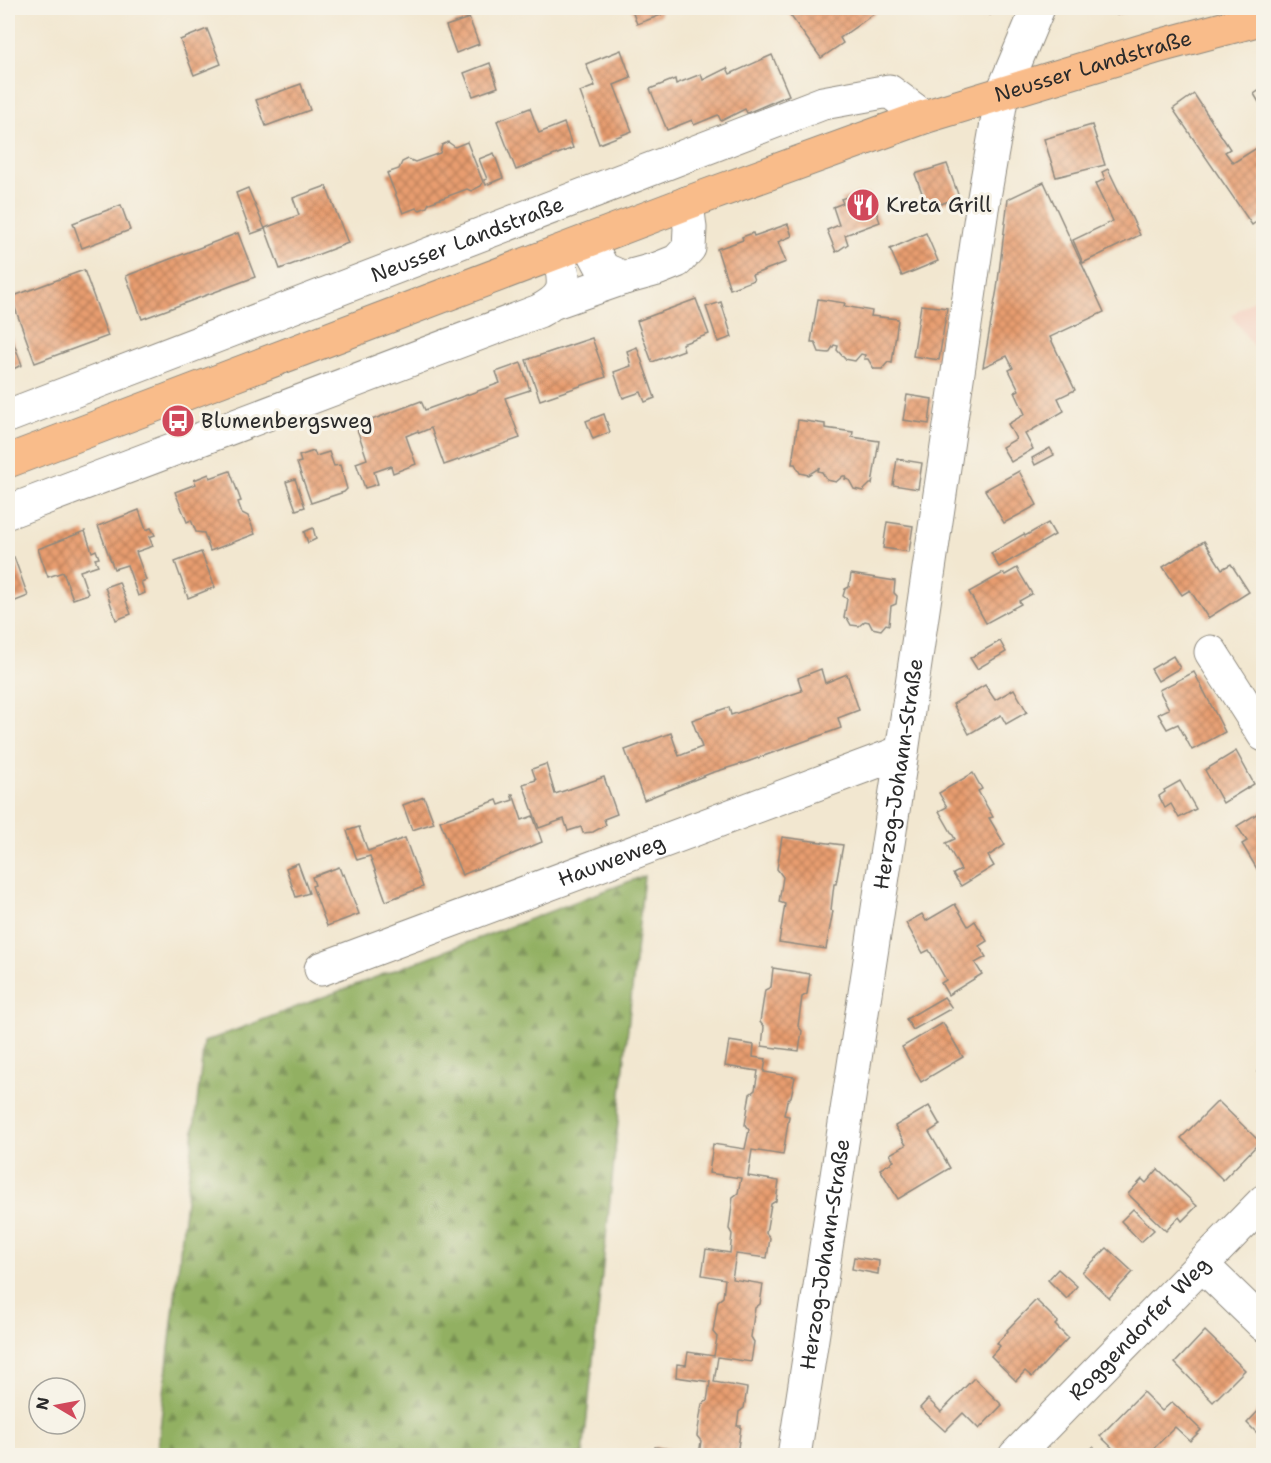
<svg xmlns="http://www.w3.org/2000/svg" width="1271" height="1463" font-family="'Shantell Sans',sans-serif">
	<defs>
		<pattern id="forest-firs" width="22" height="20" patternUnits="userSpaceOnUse" patternTransform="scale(1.5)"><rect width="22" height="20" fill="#92b062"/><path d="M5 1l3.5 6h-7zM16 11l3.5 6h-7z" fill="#778f51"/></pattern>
		<pattern id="building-cross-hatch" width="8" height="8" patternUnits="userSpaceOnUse" patternTransform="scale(1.5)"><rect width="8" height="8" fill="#e89d6f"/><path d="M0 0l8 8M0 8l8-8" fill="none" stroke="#bc805b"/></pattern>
	</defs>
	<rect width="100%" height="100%" fill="#f7f3e8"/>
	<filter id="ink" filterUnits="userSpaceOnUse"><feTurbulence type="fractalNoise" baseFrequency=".0167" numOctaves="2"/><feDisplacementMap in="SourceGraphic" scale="12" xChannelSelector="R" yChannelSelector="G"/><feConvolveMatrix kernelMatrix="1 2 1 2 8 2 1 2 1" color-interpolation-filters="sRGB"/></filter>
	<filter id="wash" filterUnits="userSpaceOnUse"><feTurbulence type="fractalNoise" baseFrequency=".008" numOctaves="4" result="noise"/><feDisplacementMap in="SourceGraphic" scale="24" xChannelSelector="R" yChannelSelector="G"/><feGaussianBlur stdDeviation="1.35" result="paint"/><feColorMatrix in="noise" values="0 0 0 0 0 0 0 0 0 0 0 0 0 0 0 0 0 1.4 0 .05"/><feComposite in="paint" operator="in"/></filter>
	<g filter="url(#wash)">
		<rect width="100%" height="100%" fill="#f2e7d0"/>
		<polygon fill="#f5d2c2" points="1263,294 1263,360 1231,315"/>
		<polygon fill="url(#forest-firs)" stroke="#5e6e46" stroke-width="1.5" points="644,876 583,1455 157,1455 204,1042"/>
		<g id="blocks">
			<g fill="url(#building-cross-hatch)">
				<polygon points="631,8 659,8 661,15 637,24"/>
				<polygon points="785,8 882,8 840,38 843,43 821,58"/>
				<polygon points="984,8 1000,8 990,15"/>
				<polygon points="1114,8 1135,8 1117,15"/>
				<polygon points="469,18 479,44 456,53 446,26"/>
				<polygon points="207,29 221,64 194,75 180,40"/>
				<polygon points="621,50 631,78 614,85 632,131 599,144 580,92 595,86 586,64"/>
				<polygon points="772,55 789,95 747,113 745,109 721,121 718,115 694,125 692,120 667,130 650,89 675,79 676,84 701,74 703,80 727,68 730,74"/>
				<polygon points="490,63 498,87 473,96 464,73"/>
				<polygon points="301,84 310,110 266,126 256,100"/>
				<polygon points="1263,88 1263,109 1254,94"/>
				<polygon points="1194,94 1230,149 1225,152 1233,163 1263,144 1263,217 1252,225 1173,109"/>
				<polygon points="530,108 539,133 564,123 573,148 516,170 497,121"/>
				<polygon points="1092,125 1105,165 1056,177 1044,139"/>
				<polygon points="448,142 455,147 467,142 483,182 481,186 471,191 467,189 429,203 427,207 420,210 416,208 403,213 387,173 399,169 402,162 408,159 415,162 440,153 442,145"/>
				<polygon points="494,153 503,178 486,185 484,180 487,179 479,159"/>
				<polygon points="947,164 959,197 928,209 915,174"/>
				<polygon points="1108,169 1140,235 1083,263 1073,240 1113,221 1095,184 1105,179 1102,172"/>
				<polygon points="1044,182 1104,312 1050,337 1075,390 1058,398 1064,411 1025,434 1033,449 1011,462 1002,447 1016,439 1008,424 1025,414 1015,392 1019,390 1009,370 1013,368 1007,356 983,367 997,289 1008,199"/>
				<polygon points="326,186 348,243 280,269 265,228 299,215 293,198"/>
				<polygon points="248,188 265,229 251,234 236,193"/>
				<polygon points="858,193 859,197 869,193 880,222 845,235 848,244 836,252 827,230 839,225 833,207 843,203 841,199"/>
				<polygon points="121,205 130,230 82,248 73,223"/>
				<polygon points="788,224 792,236 778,242 786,262 752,275 754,280 730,289 717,249 743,240 742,237 753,233 754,236"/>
				<polygon points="238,233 255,277 142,319 126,276"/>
				<polygon points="926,233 938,261 902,276 890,249"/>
				<polygon points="84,270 108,336 35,363 11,297"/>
				<polygon points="696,299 709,334 682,344 684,350 652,362 637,321"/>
				<polygon points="818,299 845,303 844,306 872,311 871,316 898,319 892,363 888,362 882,369 874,369 868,359 864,359 865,355 861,354 855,361 845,359 837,350 838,346 834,345 829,353 819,352 815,342 811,342"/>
				<polygon points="721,302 732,337 718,342 706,307"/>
				<polygon points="921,305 947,308 939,360 913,356"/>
				<polygon points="8,328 22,365 8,371"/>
				<polygon points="592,338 606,377 540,400 526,360"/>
				<polygon points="637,347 655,398 645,402 641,392 623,398 614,372 631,366 627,351"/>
				<polygon points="521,363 530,390 505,398 520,438 444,465 431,428 419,433 418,431 406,436 416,464 393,473 391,466 374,472 378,484 365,488 356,463 367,459 356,426 421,401 425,410 500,383 496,372"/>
				<polygon points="907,395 932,399 929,424 903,420"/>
				<polygon points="604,414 610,432 593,439 586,421"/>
				<polygon points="798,420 825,424 825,428 853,432 852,437 879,441 872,484 870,484 863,491 854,489 849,480 845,479 846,476 843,476 836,482 827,480 822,472 818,471 819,468 808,475 800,473 795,464 792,464"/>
				<polygon points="1050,448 1054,455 1035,465 1032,458"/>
				<polygon points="314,451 316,456 329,452 334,466 340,465 347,489 344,492 311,503 297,463 301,462 299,456"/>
				<polygon points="897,459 922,463 918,489 893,485"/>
				<polygon points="230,471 241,501 238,502 242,513 248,516 255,534 210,551 204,533 196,532 191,520 187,522 175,492 196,484 194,480 209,474 210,478"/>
				<polygon points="1019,471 1037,505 1004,523 985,490"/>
				<polygon points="295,479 305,507 296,510 286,482"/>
				<polygon points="139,510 146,530 151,528 155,535 149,537 153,546 136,552 146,580 141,582 145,593 138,596 127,565 114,569 98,526"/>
				<polygon points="887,522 913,526 909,552 883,548"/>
				<polygon points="1048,523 1055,535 999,567 991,553 1024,534 1025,536"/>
				<polygon points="313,528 316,539 308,543 304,532"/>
				<polygon points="85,531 92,552 96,550 99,558 95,559 98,565 80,571 88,594 73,599 63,572 48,577 38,549"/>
				<polygon points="1204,541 1222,569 1231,564 1249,592 1208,618 1190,590 1182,595 1163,567"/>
				<polygon points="201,552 215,587 188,598 175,562"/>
				<polygon points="14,557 28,596 8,604 8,559"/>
				<polygon points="1017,568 1032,594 1019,601 1021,604 986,623 969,592 1003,573 1005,575"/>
				<polygon points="851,574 895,581 894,593 897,596 896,604 891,606 889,625 886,624 881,630 872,628 869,622 865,621 859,626 851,625 847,618 844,618 847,599 843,596 845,589 849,587"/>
				<polygon points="119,582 131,614 116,620 105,587"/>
				<polygon points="1000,641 1006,652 977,669 970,658"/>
				<polygon points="1173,656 1180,668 1158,681 1151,669"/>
				<polygon points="821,669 825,683 847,674 859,710 838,718 841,728 747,762 711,773 644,800 625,750 671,733 679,756 702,747 692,720 729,707 731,715 802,691 798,678"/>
				<polygon points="1194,672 1225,732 1192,750 1178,724 1167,729 1158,714 1169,709 1159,690"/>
				<polygon points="985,685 995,700 1014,689 1027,712 1006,724 1001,715 969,734 953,704"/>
				<polygon points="1236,751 1254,784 1223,803 1205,770"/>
				<polygon points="546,764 555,794 604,777 617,814 604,819 606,825 593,832 583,833 581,827 568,831 564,819 539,828 523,784 536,780 532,769"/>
				<polygon points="973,773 982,789 978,791 993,817 989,818 1005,845 988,856 994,866 961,886 953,874 961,870 946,843 955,839 939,811 947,807 939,793"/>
				<polygon points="1180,781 1196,809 1179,818 1171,804 1165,808 1159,796 1165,792 1164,790"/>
				<polygon points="511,794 513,794 522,820 533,816 542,842 462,875 440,821 497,800 499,805 513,800"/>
				<polygon points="424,797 434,823 412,830 403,805"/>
				<polygon points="1263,810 1263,879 1242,844 1247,841 1237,826"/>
				<polygon points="359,827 368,851 405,838 423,887 386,901 370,856 357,860 347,831"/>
				<polygon points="782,837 843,845 836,884 834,884 831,910 833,911 826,949 779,942 785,904 779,902 783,877 777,869"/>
				<polygon points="298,863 309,893 296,897 286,868"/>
				<polygon points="339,867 342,875 344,874 359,914 327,926 312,886 315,885 312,877"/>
				<polygon points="955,904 968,926 975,921 987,941 979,946 986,957 975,963 982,974 948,995 941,983 946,980 929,950 923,953 906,923 922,914 926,921"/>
				<polygon points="773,968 810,974 807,994 802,997 798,1026 802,1031 799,1051 762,1046 764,1027 760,1022 765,990 771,987"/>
				<polygon points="944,997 952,1008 913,1030 906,1019"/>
				<polygon points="943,1023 963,1057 921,1082 902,1047"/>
				<polygon points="729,1041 754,1045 753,1057 766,1059 764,1072 795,1077 791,1097 787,1101 784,1115 789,1116 783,1155 752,1150 748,1176 779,1181 776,1201 771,1204 766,1233 770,1238 767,1258 736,1254 732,1279 763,1284 760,1304 755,1308 753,1322 751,1337 754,1342 751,1362 718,1357 714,1382 747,1388 744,1408 739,1412 737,1426 741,1426 737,1455 699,1455 701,1441 697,1436 702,1404 707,1401 710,1382 676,1377 677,1364 686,1365 688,1352 714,1356 717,1337 713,1332 718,1301 723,1297 725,1279 702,1275 706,1249 730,1253 732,1234 729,1229 733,1197 738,1193 741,1178 709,1173 713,1144 745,1149 749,1130 745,1125 750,1094 755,1090 758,1071 725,1066"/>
				<polygon points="1263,1065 1263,1079 1257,1072"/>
				<polygon points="1218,1101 1260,1142 1223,1180 1181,1138"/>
				<polygon points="929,1106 940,1125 929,1132 950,1168 898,1199 880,1169 894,1161 890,1154 906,1145 895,1126"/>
				<polygon points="1158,1169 1197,1206 1182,1221 1179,1217 1166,1231 1128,1194 1142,1179 1146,1183"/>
				<polygon points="1133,1209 1154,1230 1141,1242 1121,1221"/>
				<polygon points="1107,1248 1133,1272 1109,1298 1082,1272"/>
				<polygon points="854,1257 879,1261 878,1274 852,1269"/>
				<polygon points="1058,1269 1077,1286 1067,1299 1048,1280"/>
				<polygon points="1036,1300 1058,1322 1055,1325 1068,1338 1032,1377 1025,1371 1016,1381 991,1356 1000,1346 997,1343 1008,1331 1007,1330"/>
				<polygon points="1205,1331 1245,1370 1213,1402 1175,1363"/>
				<polygon points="974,1378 1002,1405 979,1429 963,1413 945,1431 920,1408 928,1399 941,1412"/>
				<polygon points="1143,1392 1162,1411 1172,1402 1201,1430 1190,1441 1175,1427 1147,1455 1120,1455 1100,1436"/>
				<polygon points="1263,1406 1263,1439 1247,1423"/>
				<polygon points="655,1447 677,1450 676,1455 654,1455"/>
				<polygon points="1093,1447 1102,1455 1084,1455"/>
			</g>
		</g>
	</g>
	<g filter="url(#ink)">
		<use href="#blocks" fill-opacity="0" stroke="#8e897e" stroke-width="1.5"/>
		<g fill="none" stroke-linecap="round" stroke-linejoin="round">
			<defs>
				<g id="minor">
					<polyline points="588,241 603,269 624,278 657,269 677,261 689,248 690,228 687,203"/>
					<polyline points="555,302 624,278"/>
					<path id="s1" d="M8 416 823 103 889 91 924 117"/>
					<path d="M8 512 539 311C571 294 564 284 559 252"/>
					<polyline points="1211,652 1264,735"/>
					<path id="s2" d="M321 969 902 752"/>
					<polyline points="1202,1265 1264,1325"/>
					<path id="s3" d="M794 1456 902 752 982 209 1002 94 1038 8"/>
					<path id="s4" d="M1015 1456 1264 1201"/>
				</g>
				<g id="major">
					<path id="s5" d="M8 461 687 203 924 117 1159 46 1264 18"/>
				</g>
			</defs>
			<use href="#minor" stroke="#8e897e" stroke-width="35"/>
			<use href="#major" stroke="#8e897e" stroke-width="35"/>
			<use href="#minor" stroke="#fff" stroke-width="33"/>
			<use href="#major" stroke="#f9bc8a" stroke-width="33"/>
		</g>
	</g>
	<defs>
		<symbol id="restaurant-disc" viewBox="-11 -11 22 22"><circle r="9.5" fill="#d1495b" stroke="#f7f3e8"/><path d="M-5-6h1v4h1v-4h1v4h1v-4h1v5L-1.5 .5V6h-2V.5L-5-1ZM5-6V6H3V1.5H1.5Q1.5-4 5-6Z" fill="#fff"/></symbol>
		<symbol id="bus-disc" viewBox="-11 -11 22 22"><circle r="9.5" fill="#d1495b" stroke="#f7f3e8"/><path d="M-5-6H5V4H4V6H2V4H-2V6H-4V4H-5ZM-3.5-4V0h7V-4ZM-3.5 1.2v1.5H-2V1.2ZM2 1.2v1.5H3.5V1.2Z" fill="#fff"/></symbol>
	</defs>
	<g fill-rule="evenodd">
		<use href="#restaurant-disc" x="844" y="186" width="38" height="38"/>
		<use href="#bus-disc" x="159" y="402" width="38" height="38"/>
	</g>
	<g text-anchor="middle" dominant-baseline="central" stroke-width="6" stroke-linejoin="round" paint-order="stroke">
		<g font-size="21" fill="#2b2b2b" stroke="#f7f3e8">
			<text stroke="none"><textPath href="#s5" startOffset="1155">Neusser Landstraße</textPath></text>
			<text stroke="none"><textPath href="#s1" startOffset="492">Neusser Landstraße</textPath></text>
			<text stroke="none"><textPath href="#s3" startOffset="690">Herzog-Johann-Straße</textPath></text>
			<text stroke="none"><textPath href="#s2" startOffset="310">Hauweweg</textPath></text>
			<text stroke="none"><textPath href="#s3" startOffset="204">Herzog-Johann-Straße</textPath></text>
			<text stroke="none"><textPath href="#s4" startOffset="178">Roggendorfer Weg</textPath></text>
		</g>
		<g font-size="21" fill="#2b2b2b" stroke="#f7f3e8" text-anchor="start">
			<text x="886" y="205">Kreta Grill</text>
			<text x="201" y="421">Blumenbergsweg</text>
		</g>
	</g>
	<rect width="1271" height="1463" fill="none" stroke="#f7f3e8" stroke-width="30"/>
	<g transform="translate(57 1406) rotate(280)"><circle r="28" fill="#f7f3e8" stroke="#a5a39c" stroke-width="1.5"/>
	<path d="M0-4.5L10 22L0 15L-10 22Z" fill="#d1495b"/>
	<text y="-9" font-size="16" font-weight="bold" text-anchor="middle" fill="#2b2b2b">N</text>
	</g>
</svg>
